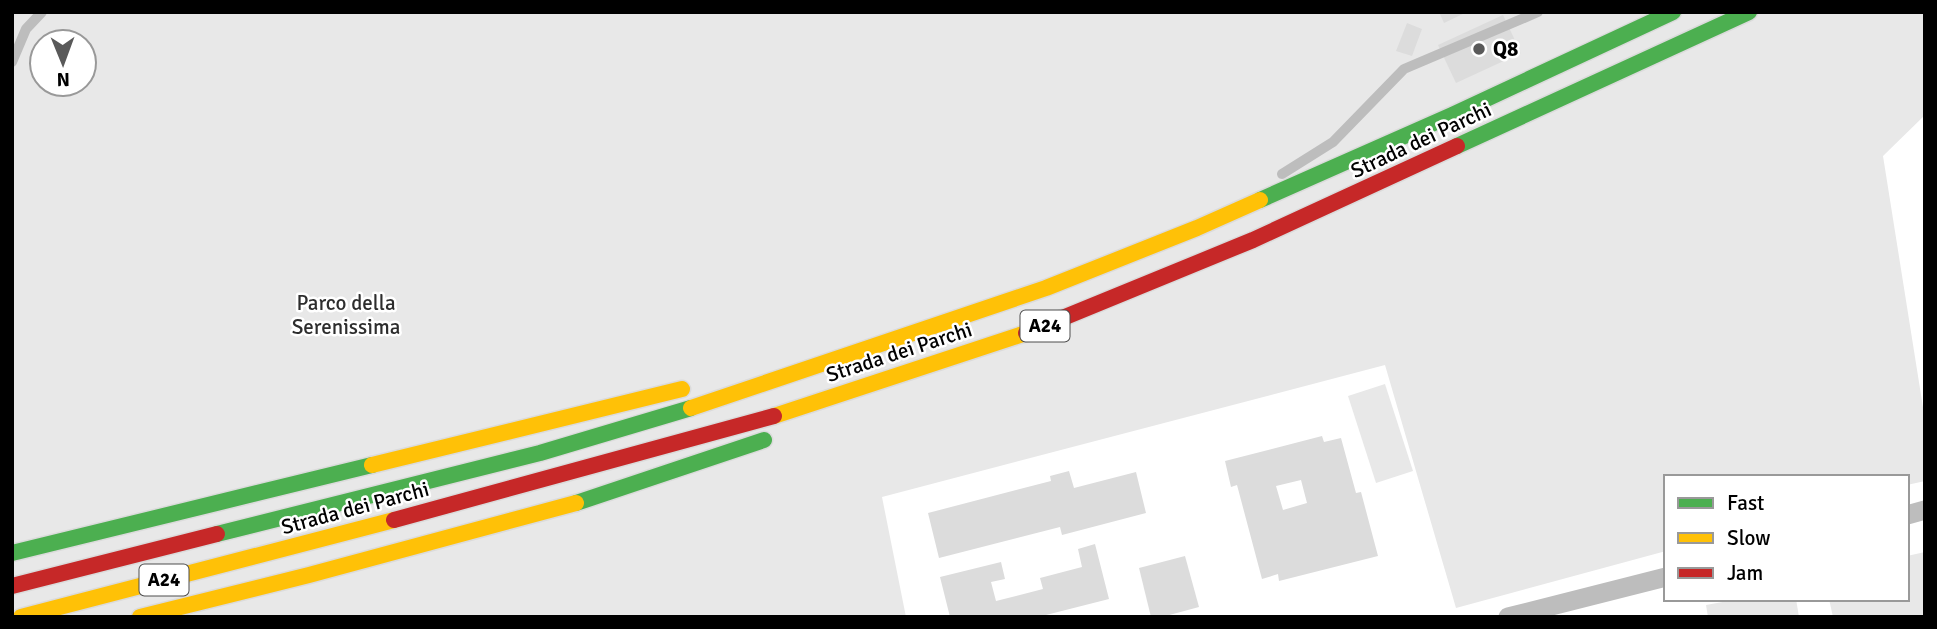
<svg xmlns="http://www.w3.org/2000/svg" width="1937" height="629" font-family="Signika,sans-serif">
	<rect width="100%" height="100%" fill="#fff"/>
	<g fill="#e8e8e8" fill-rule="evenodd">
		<path d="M12 12H1925V115L1883 156 1925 420V481L1907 485V477H1666V551L1456 608 1385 365 882 497 906 617H12ZM42 42H84V84H42Z"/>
		<polygon points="1385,384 1413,471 1376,483 1348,396"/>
		<polygon points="1925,552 1925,617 1833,617 1829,599 1907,599 1907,556"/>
		<polygon points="1739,599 1796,599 1799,617 1708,617 1706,605"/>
	</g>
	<g fill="#dcdcdc" fill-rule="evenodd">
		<polygon points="1439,12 1467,12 1444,23"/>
		<polygon points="1503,15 1521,53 1456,83 1438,45"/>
		<polygon points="1407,23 1422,29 1412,56 1396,51"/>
		<path d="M1322 436 1324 442 1341 438 1356 493 1361 492 1378 556 1279 581 1278 574 1262 579 1237 485 1231 487 1225 461ZM1301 480 1307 503 1283 510 1276 486Z"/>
		<polygon points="1069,471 1074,488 1136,472 1146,513 1062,535 1060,527 939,558 928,513 1051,481 1050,476"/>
		<polygon points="1095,544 1109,599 1046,615 1046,617 950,617 940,577 1001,562 1005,579 991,582 996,601 1043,589 1040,578 1082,567 1078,549"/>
		<polygon points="1185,556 1199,607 1162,617 1151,617 1139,568"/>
	</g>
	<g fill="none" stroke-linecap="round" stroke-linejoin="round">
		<defs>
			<g id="fast">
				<polyline points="1457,146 1749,12"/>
				<polyline points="1260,200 1452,115 1673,12"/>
				<polyline points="576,503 764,440"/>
				<polyline points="217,534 540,453 691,408"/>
				<polyline points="12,553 372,465"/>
			</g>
			<g id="slow">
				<polyline points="691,408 1046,288 1197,228 1260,200"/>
				<polyline points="774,416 1026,333"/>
				<polyline points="372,465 682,389"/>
				<polyline points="21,617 394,520"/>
				<polyline points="140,617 309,575 576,503"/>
			</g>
			<g id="jam">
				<polyline points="1026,333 1253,240 1457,146"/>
				<polyline points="394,520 774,416"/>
				<polyline points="12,586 217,534"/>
			</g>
		</defs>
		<use href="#fast" stroke="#dbdbdb" stroke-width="19"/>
		<use href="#slow" stroke="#dbdbdb" stroke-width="19"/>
		<use href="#jam" stroke="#dbdbdb" stroke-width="19"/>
		<g stroke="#bdbdbd" stroke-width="10">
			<polyline points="12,62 26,29 42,12"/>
			<polyline points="1282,174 1333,142 1404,69 1538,12"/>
		</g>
		<g stroke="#bdbdbd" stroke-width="19">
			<polyline points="1907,515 1925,510"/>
			<polyline points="1508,617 1666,577"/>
		</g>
		<use href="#fast" stroke="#4caf50" stroke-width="16"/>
		<use href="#slow" stroke="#ffc107" stroke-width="16"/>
		<use href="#jam" stroke="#c62828" stroke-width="16"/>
	</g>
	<circle fill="#595959" stroke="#fff" stroke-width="2.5" cx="1479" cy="49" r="7"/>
	<g text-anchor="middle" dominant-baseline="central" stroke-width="5" stroke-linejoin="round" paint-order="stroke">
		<g fill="#fff" stroke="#4c4c4c" stroke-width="2">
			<rect x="1020.5" y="310.5" width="49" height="31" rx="5"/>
			<rect x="139.5" y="564.5" width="49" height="31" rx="5"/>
		</g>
		<g font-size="19" font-weight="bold" fill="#000">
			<text x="1045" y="326">A24</text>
			<text x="164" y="580">A24</text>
		</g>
		<g font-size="21" font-weight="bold" fill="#000" stroke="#fff" text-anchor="start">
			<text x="1493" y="49">Q8</text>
		</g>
		<g font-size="21" fill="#000" stroke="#fff">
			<text transform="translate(1421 140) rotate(-25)">Strada dei Parchi</text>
			<text transform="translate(899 352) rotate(-18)">Strada dei Parchi</text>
			<text transform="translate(355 508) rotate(-15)">Strada dei Parchi</text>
		</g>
		<g font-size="21" fill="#2d2d2d" stroke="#fff">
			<text x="346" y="303">Parco della<tspan x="346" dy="24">Serenissima</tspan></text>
		</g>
	</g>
	<rect width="1937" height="629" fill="none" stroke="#000000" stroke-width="28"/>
	<rect x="1664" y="475" width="245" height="126" fill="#ffffff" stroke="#999999" stroke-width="2"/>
	<rect x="1678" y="498" width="35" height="10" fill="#4caf50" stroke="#999999" stroke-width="2"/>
	<text x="1727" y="510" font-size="21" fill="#000000">Fast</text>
	<rect x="1678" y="533" width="35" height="10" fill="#ffc107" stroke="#999999" stroke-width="2"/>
	<text x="1727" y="545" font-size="21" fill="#000000">Slow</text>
	<rect x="1678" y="568" width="35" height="10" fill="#c62828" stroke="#999999" stroke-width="2"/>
	<text x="1727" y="580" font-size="21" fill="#000000">Jam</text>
	<g transform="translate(63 63) rotate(179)"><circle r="33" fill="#ffffff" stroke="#999999" stroke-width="2"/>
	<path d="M0-5L12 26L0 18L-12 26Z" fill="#595959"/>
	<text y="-10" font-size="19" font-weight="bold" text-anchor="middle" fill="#000000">N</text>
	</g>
</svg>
